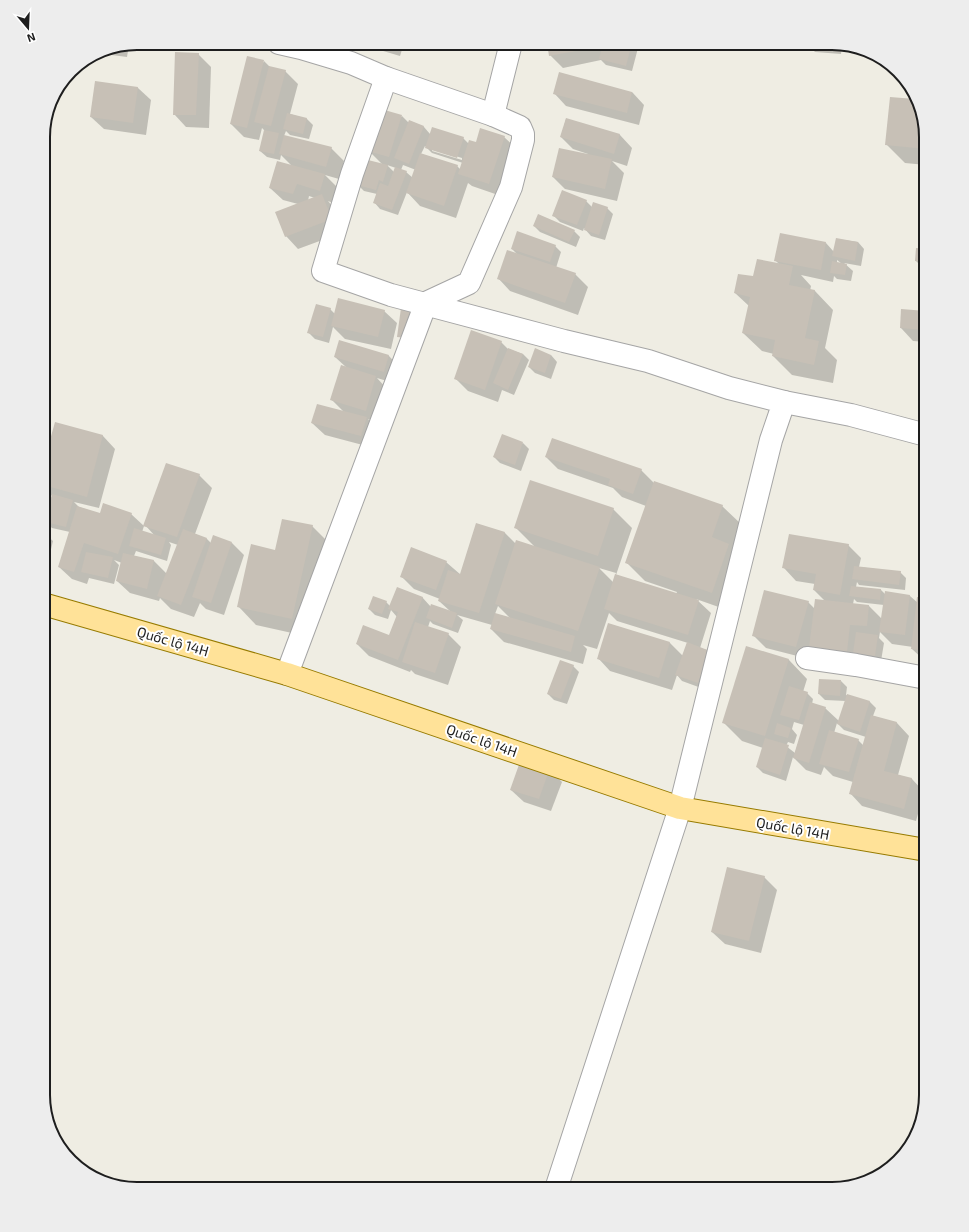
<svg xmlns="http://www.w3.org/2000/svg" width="969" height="1232" font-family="'Exo 2',sans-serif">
	<rect width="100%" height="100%" fill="#efede3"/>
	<g fill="#0003" fill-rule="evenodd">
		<polygon points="368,43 404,43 400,56 373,48"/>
		<polygon points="548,43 634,43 638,48 632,71 606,65 601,60 563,68 550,55"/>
		<polygon points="806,43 838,43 842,44 841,54 815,52"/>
		<polygon points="129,45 127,57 96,53 101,50"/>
		<polygon points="198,54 211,67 209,128 186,127 174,114"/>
		<path d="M264 61 270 67 285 71 298 84 290 114 307 119 313 125 309 139 290 135 286 131 284 136 331 148 344 161 339 179 325 175 337 187 333 203 328 201 334 208 344 232 298 249 286 236 298 204 283 200 270 188 292 166 281 155 280 160 267 157 260 151 265 131 262 128 259 140 244 137 231 124ZM309 196 315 198 308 201Z"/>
		<polygon points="96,82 138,88 151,100 146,135 104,129 91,117"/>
		<polygon points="632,92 644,105 639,125 566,106 554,93"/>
		<polygon points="915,100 926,137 926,165 905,163 886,144"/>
		<path d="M402 116 409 123 410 121 424 127 430 134 463 138 469 144 504 137 517 149 501 196 472 186 468 183 456 218 420 206 407 192 398 215 380 209 374 202 377 194 364 191 358 185 382 164 369 151ZM425 146 432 153 463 163 461 170 457 166 421 154ZM432 149 462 158V160L432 151ZM387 165 396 168 394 172ZM403 165 416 170 413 178 406 172 401 170Z"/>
		<polygon points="566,119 620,135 632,148 627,166 612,161 624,173 617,201 565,189 553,177 587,155 588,154 573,149 561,137"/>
		<polygon points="586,201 592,207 607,208 613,214 605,240 591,236 584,228 583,231 560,222 554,216"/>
		<polygon points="534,226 574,231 580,237 576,247 540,232"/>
		<path d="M837 239 858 242 864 249 861 266 844 263 853 271 851 281 837 279 834 276 833 282 801 275 811 286 810 291H815L833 310 825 348 837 360 833 383 792 375 773 356 774 354 762 351 743 333 749 306 735 293 754 277 780 265 775 260 826 243 834 252ZM837 260 842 264 837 263Z"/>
		<polygon points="555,246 561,252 556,268 575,274 588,287 578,315 510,291 498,278 518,255 512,249"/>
		<polygon points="926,250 926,267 922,267 916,261"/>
		<polygon points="330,309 335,314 384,311 397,323 391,349 345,339 333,327 329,343 315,339 308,332"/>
		<polygon points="926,312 926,342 913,341 901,328"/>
		<polygon points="340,341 389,356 401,369 397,384 377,378 388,390 378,423 368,419 379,431 374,448 325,435 312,423 344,412 331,399 347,368 335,357"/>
		<polygon points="501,342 508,349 523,354 529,360 514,395 502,390 498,402 468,391 456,379"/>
		<polygon points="551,355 557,362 551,379 535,373 529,367"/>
		<path d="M56 424 103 436 115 449 99 508 74 502 79 507 100 514H131L144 526 142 532 155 536 145 525 199 475 212 488 195 534 207 539 212 544 232 543 244 555 224 615 206 609 200 603 194 617 171 609 160 598 159 601 130 593 117 581 122 563 114 560 119 565 114 584 89 578 87 584 72 579 59 567 70 532 52 528 46 522 52 496 43 487V469ZM169 542 178 545 167 574 154 561 134 556 136 551 167 561 171 545Z"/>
		<polygon points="523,443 529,449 521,471 500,463 494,457"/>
		<path d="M546 457 641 470 654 483 722 506 741 524 732 549 747 563 730 611 696 599 711 613 700 648 710 651 704 689 682 681 677 675 672 690 610 671 598 658 609 624 670 643 683 656 688 643 617 621 609 613 597 649 583 645 587 649 583 664 504 642 491 629 492 625 457 615 463 620 458 633 433 624 430 621 428 627 448 634 461 647 448 685 415 674 411 670 410 672 369 656 357 644 390 636 397 617 391 610 388 619 375 615 369 609 386 602 390 606 422 597 431 607 451 612 439 601 440 599 414 589 401 576 446 562 461 575 477 524 505 533 516 544 535 547 515 527 613 509 632 528 616 575 676 594 677 592 645 581 627 563 646 506 622 497 613 488 558 469ZM599 568 616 573 613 582ZM498 606 511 619 495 614Z"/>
		<polygon points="43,523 48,528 45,534 53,541 47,566 43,565"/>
		<polygon points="312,526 331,545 310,637 256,625 238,606 276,551"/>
		<path d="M848 545 861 558 859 567 900 572 906 578 905 590 859 585 857 582 856 587 881 590 885 594 886 592 910 596 918 603 926 599V662L912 649 913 647 892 644 880 632 879 638 884 643 881 661 809 659 766 648 753 635 808 602 815 609 825 601 814 590 815 584 796 581 784 568ZM854 599 857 602 884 605 882 619 869 606 853 604Z"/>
		<path d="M747 647 789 660 807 679 803 692 807 693 813 699 812 704 825 708 839 721 846 701 825 700 819 694 841 681 847 687 846 695 870 702 876 708 873 716 897 723 909 736 898 775 912 779 924 792 916 821 862 806 850 793 853 782 833 776 824 767 821 775 806 770 793 757 786 781 763 773 757 767 763 748 742 741 724 723ZM794 722 804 725 795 753 786 746 788 742 794 744 797 735 792 729ZM837 723 844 730 866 737 864 746 858 740 834 733Z"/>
		<polygon points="573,666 579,672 567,704 554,700 548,694"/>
		<polygon points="926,691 926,721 921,716"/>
		<polygon points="549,769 562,782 551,811 524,802 511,790"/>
		<polygon points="764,877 777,890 761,953 725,944 712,932"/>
	</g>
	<g fill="#c7c0b6">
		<polygon points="547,43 596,43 597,47 549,56"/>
		<polygon points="603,43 632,43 626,66 599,59"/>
		<polygon points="122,46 121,52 105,50 105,49"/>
		<polygon points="175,52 199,53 196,115 173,115"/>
		<polygon points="247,56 264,60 247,128 230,124"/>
		<polygon points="269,66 286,70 271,126 254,122"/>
		<polygon points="559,72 632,92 627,113 553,94"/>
		<polygon points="95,81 138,87 133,123 90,117"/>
		<polygon points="890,97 915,99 926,137 926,149 885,145"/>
		<polygon points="381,109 402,115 389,157 368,151"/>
		<polygon points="287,113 307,118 303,134 283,129"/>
		<polygon points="566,118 620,134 614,154 560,137"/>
		<polygon points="409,120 424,126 409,164 394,158"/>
		<polygon points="432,127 464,137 457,158 425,148"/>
		<polygon points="480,128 505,136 489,184 458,174 469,140 476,142"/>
		<polygon points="264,130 279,133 274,154 259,151"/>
		<polygon points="284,135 332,147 326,167 279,154"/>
		<polygon points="559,148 612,159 605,189 552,177"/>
		<polygon points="420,153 458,165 444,206 406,193"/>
		<polygon points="364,159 388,165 383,182 379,180 376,190 357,185"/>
		<polygon points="277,161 325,174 320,191 297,184 293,194 269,188"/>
		<polygon points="395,167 407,171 392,210 373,203 380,183 388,186"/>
		<polygon points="562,190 587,200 577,225 552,216"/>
		<polygon points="322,194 332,219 285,237 275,212"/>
		<polygon points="593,202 608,207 599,235 584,230"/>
		<polygon points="538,214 575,230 569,242 533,226"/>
		<polygon points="517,231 556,245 550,262 511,249"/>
		<polygon points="780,233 826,242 821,270 774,261"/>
		<polygon points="836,238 858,242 855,261 832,256"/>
		<polygon points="916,248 926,249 926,262 915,261"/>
		<polygon points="507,250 576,273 565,303 497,279"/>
		<polygon points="757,259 793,266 789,285 815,290 805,338 819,341 814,365 772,356 775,340 742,333 750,297 734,293 738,274 753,276"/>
		<polygon points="832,261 847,264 845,275 830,273"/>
		<polygon points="338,298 385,310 378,337 331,326"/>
		<polygon points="316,304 331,308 323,337 307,333"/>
		<polygon points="401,308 421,311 417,339 397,337"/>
		<polygon points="901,309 926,311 926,330 900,328"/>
		<polygon points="471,330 502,341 485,390 454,379"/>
		<polygon points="339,340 389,355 384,372 334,357"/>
		<polygon points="508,348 523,354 508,390 493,383"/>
		<polygon points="535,348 551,355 545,373 528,367"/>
		<polygon points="341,365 376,376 366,411 330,400"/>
		<polygon points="317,404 367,417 361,436 311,423"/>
		<polygon points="55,422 103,435 87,497 43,485 43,465"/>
		<polygon points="502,434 523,442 515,465 493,457"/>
		<polygon points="552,438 642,469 633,494 608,485 610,479 545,457"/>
		<polygon points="166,463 200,474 177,537 143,526"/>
		<polygon points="530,480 614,508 598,556 514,528"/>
		<polygon points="654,481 723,505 712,537 729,544 712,593 625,563"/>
		<polygon points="52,494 73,500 66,527 45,522"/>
		<polygon points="103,503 132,513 118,554 84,543 74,572 58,567 77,506 100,513"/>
		<polygon points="282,519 313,525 292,619 237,607 251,544 275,550"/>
		<polygon points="476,523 505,532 479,613 438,601 448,570 460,574"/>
		<polygon points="134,528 166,538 161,555 129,546"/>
		<polygon points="183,529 207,538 181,605 157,596"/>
		<polygon points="43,533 48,534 44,550 43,550"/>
		<polygon points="789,534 849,544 840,595 813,590 816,574 782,568"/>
		<polygon points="213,535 232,542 211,603 192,597"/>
		<polygon points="516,540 600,567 578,631 495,604"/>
		<polygon points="411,547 447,561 436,590 400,577"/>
		<polygon points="86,552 113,557 108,578 81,572"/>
		<polygon points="123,553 154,560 147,589 116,581"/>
		<polygon points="854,566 901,571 899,585 852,579"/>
		<polygon points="615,574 699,600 688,635 604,609"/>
		<polygon points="851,586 881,589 880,600 849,596"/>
		<polygon points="397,587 423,597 398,660 356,644 363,625 389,635 398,612 388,609"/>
		<polygon points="764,590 809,601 796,647 752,636"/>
		<polygon points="885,591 910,595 905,635 879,632"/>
		<polygon points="373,596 387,601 382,614 368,609"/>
		<polygon points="917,597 926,598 926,651 911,649"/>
		<polygon points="815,599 869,605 867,626 850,625 847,652 809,648"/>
		<polygon points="431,604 457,613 452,628 426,618"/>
		<polygon points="495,613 575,636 571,652 490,629"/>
		<polygon points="415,622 449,633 435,673 402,662"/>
		<polygon points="608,623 670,642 659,678 597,659"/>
		<polygon points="856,632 878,635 875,656 853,653"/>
		<polygon points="687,642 710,651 698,683 675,675"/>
		<polygon points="746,646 789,659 765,736 722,723"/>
		<polygon points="560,660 574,665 561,699 547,694"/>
		<polygon points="819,679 841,680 840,696 818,694"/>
		<polygon points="789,686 808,692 799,720 780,715"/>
		<polygon points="924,689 926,690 926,717 920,716"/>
		<polygon points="847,694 870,701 860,732 837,724"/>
		<polygon points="810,702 826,707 809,763 793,758"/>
		<polygon points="871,715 897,722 884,771 912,778 904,809 849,794"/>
		<polygon points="925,722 926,722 926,732 924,731"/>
		<polygon points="777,723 791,728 788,738 774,734"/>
		<polygon points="829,730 859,739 849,772 819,764"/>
		<polygon points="765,738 789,745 780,775 756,767"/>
		<polygon points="521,759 550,768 539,799 510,790"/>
		<polygon points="727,867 765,876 749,941 711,932"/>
	</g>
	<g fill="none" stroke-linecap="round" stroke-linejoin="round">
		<defs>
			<g id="street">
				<polyline points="279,43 301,48 351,63 386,78 493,115"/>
				<polyline points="386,78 352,174 323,271 391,295 564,341 648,361 729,388 784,402 771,440 680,808 556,1189"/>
				<polyline points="784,402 851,415 926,435"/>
				<polyline points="807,658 856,665 926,678"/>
				<polyline points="287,674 426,303 469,283 511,187 523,140 523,134 520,127 493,115 511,43"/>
			</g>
			<polyline id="primary" points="43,604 287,674 680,808 926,850"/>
		</defs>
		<use href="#street" stroke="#a5a5a5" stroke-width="24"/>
		<use href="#primary" stroke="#977b00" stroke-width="24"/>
		<use href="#street" stroke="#fff" stroke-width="22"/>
		<use href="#primary" stroke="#ffe298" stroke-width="22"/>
	</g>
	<g text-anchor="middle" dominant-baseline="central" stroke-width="4" stroke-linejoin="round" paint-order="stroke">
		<g font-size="14" fill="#1e1e1e" stroke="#fff">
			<text transform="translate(173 641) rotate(16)">Quốc lộ 14H</text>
			<text transform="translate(482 740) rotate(19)">Quốc lộ 14H</text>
			<text transform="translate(793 828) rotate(10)">Quốc lộ 14H</text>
		</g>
	</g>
	<path d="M0 0H969V1232H0ZM137 50H832A87 87 0 0 1 919 137V1095A87 87 0 0 1 832 1182H137A87 87 0 0 1 50 1095V137A87 87 0 0 1 137 50Z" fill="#ededed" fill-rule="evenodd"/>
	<path fill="none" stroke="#1e1e1e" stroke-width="2" d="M137 50H832A87 87 0 0 1 919 137V1095A87 87 0 0 1 832 1182H137A87 87 0 0 1 50 1095V137A87 87 0 0 1 137 50Z"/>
	<g transform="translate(28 28) rotate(161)" stroke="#ffffff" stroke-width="3" paint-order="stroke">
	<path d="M0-3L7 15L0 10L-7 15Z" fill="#1e1e1e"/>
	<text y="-6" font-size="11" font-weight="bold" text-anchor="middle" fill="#1e1e1e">N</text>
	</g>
</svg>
